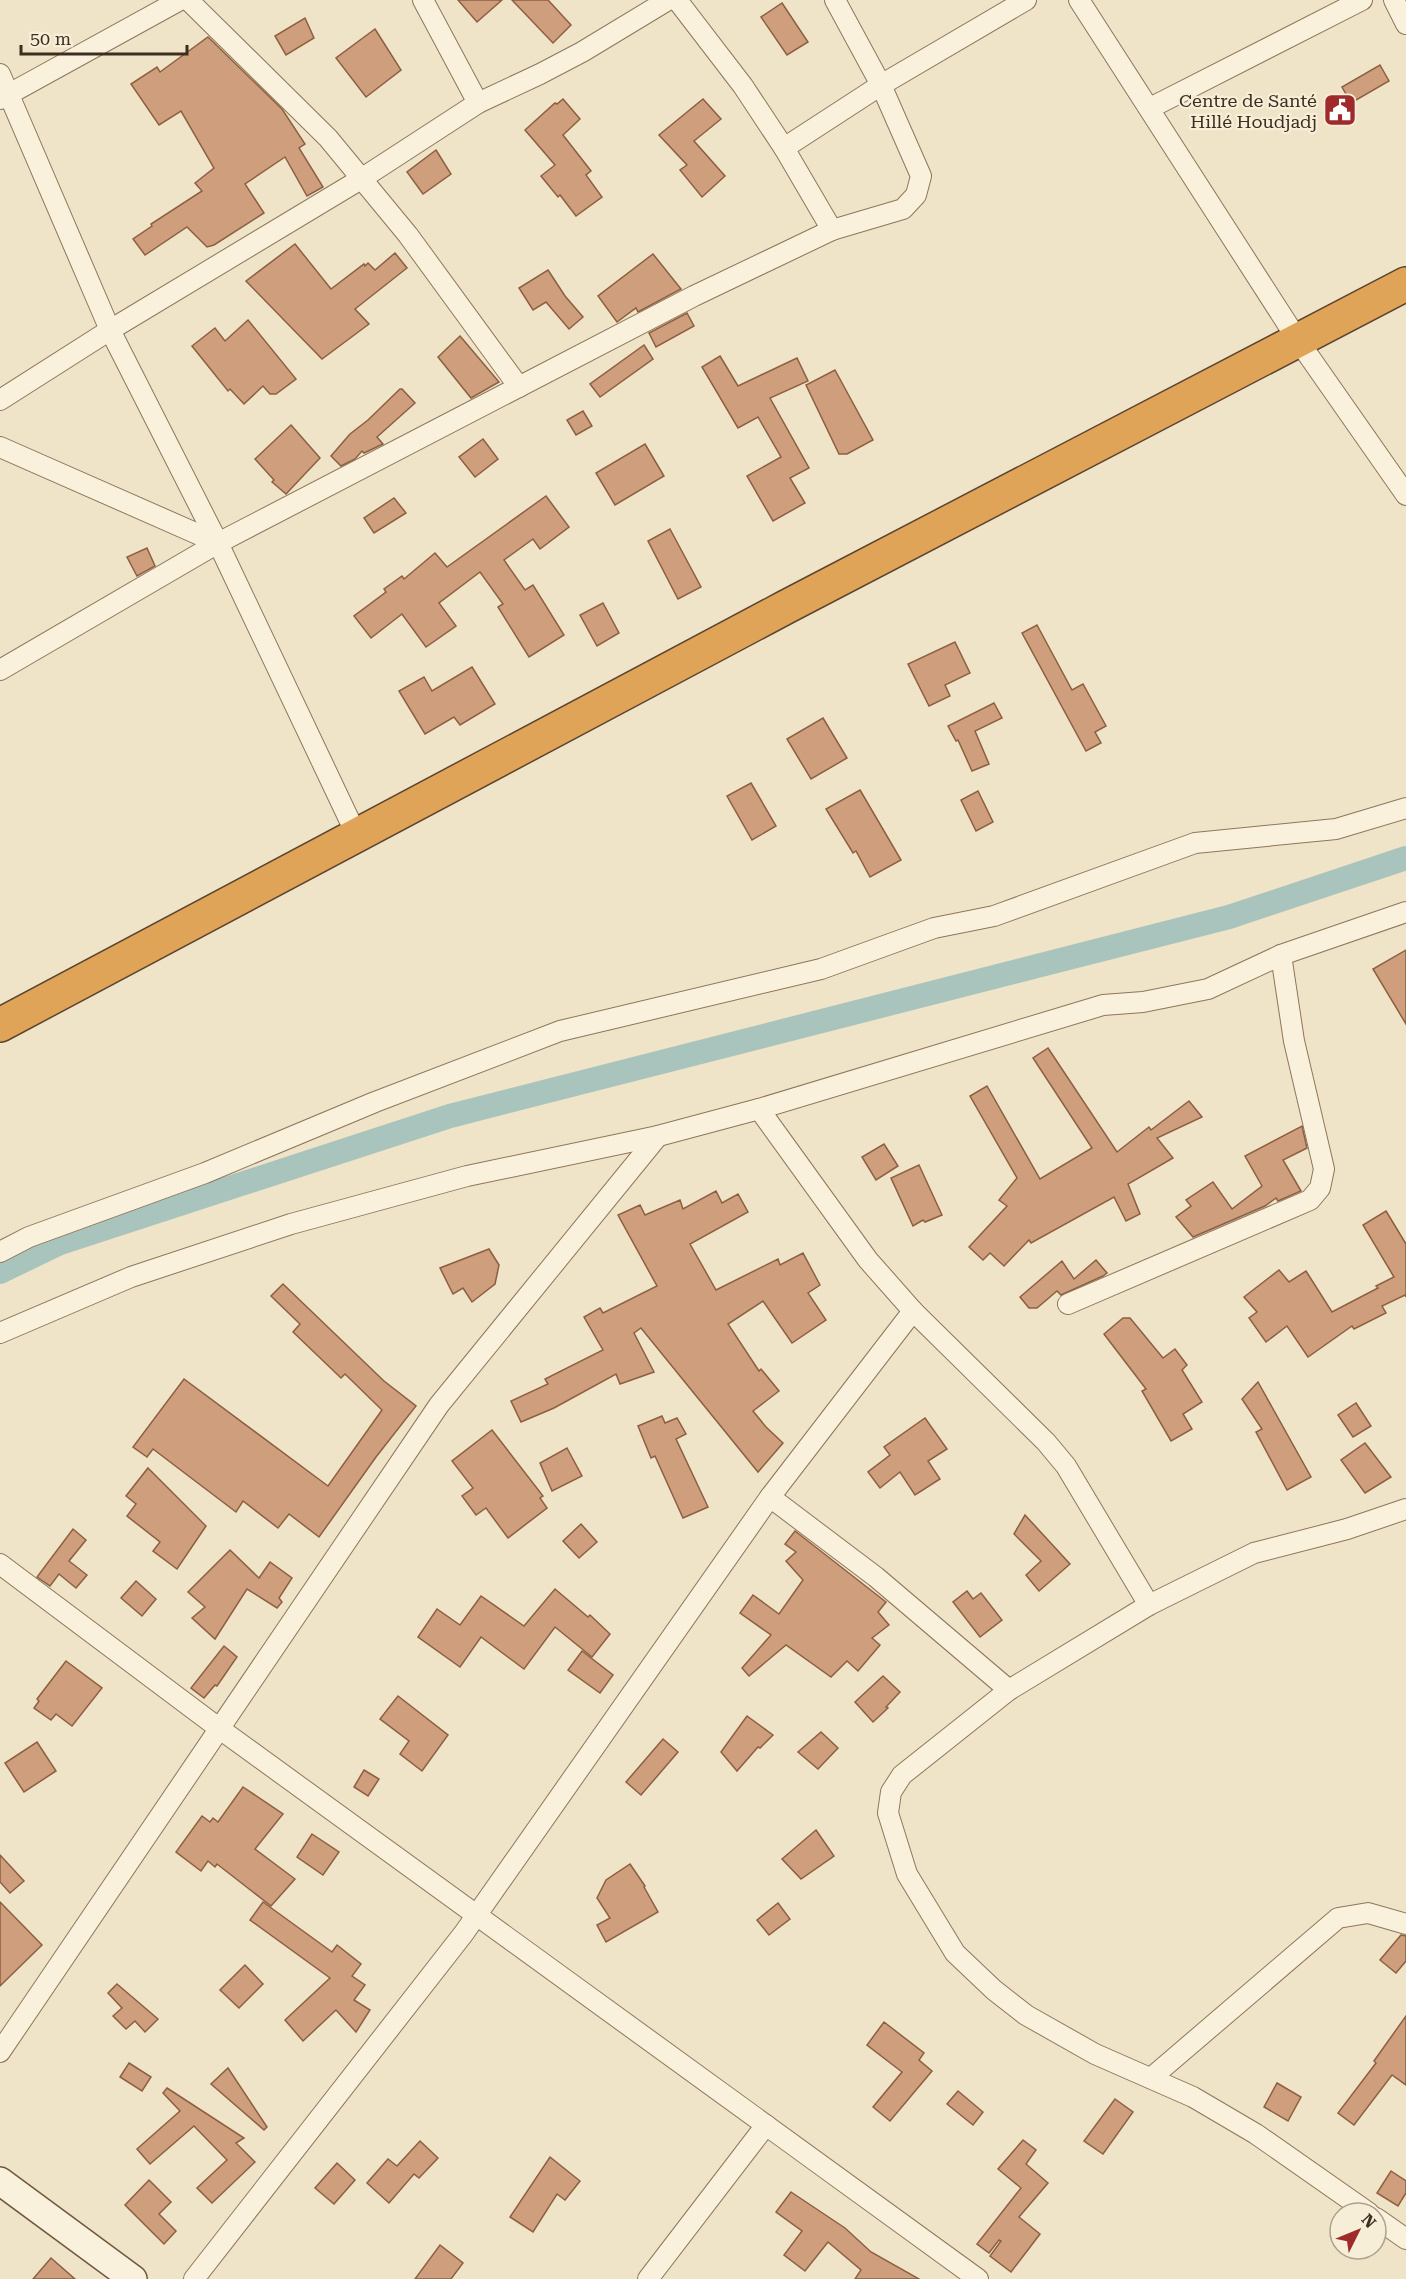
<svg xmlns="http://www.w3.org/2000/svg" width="1406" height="2279" font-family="'Roboto Serif',serif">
	<rect width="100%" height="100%" fill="#f0e4c8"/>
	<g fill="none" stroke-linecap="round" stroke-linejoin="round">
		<polyline stroke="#a9c4bc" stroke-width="24" points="0,1272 60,1243 450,1116 1229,917 1406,858"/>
	</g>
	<g fill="#cf9f7d" stroke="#8d5f41" stroke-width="1.5">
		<polygon points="458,0 502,0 477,22"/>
		<polygon points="512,0 548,0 571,25 553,43"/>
		<polygon points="782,3 808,42 787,55 761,17"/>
		<polygon points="305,18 314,38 286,55 275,36"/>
		<polygon points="375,29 401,70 366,97 336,58"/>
		<polygon points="208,37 282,109 305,144 299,148 323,187 307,196 285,157 245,184 264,213 214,245 207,247 187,227 145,255 133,239 152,226 151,224 202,191 195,183 214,168 181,111 159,125 131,84 157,67 160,72"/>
		<polygon points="1380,65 1389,81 1351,103 1342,87"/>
		<polygon points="563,99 580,119 563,135 591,171 586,175 602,197 576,216 560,195 558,197 541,176 555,165 525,130 555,103 557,104"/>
		<polygon points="703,99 721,119 694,141 725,176 702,197 680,170 687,165 659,135"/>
		<polygon points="436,150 451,174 423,194 407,172"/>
		<polygon points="295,244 331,289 364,264 365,266 368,263 375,270 395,253 407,268 355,309 369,324 322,359 246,281"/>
		<polygon points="653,254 681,289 638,312 636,308 617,322 598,296"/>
		<polygon points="548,270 565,296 583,317 569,329 546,302 533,310 519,288"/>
		<polygon points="687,313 694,326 656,347 649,333"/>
		<polygon points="248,320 296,379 276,394 270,394 263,386 244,404 230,389 228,391 192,346 215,328 225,341"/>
		<polygon points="460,336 499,382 471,398 438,357"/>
		<polygon points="644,345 653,359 600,397 590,384"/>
		<polygon points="720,356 738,386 797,358 808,381 770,398 809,468 790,478 805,503 773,521 747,476 781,457 758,417 738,428 702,367"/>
		<polygon points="835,370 873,440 847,454 839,454 806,385"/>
		<polygon points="400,389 402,389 415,403 377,437 383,444 364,453 362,451 355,459 341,466 331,456 350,434 368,420"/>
		<polygon points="583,411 592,426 576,435 567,420"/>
		<polygon points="291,425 320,458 286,494 272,482 274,480 255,459"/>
		<polygon points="483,439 498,459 475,477 459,457"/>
		<polygon points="645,444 664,476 615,505 596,473"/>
		<polygon points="546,496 569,527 540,549 533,539 504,560 525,590 533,585 564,635 529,657 498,607 503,604 480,572 439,603 456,626 426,647 402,614 371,638 354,616 386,592 384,589 402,576 404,579 435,553 447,567"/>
		<polygon points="394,498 406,513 374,533 364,518"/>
		<polygon points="670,529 701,587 678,599 648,541"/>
		<polygon points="147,548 155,566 137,576 127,557"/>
		<polygon points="603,603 619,633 597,646 580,615"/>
		<polygon points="1037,625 1072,690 1083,684 1106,726 1095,732 1101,743 1086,751 1022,633"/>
		<polygon points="955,642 970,673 945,685 950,696 929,706 908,664"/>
		<polygon points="472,667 495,704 460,725 454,717 425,734 399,691 424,677 432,691"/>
		<polygon points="994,703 1002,718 975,731 989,764 972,771 958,740 956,741 948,726"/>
		<polygon points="823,718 847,758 811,779 787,739"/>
		<polygon points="751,783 776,826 752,840 727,796"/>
		<polygon points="860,790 901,860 870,877 856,851 853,853 826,809"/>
		<polygon points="978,791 993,822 976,831 961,800"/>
		<polygon points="1406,950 1406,1024 1373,969"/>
		<polygon points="1048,1048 1117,1152 1149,1127 1151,1130 1189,1101 1202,1117 1157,1138 1173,1158 1128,1184 1140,1214 1126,1221 1114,1197 1031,1243 1029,1240 1004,1266 990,1253 983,1260 969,1247 1007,1206 999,1200 1017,1178 970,1096 987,1086 1040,1179 1092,1148 1033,1058"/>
		<polygon points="1302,1126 1307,1148 1283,1160 1301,1191 1278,1201 1276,1198 1265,1206 1193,1237 1176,1217 1191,1206 1186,1200 1213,1182 1232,1209 1262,1186 1245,1156"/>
		<polygon points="884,1144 898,1166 876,1180 862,1157"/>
		<polygon points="919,1165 942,1215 925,1222 923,1220 913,1226 891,1178"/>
		<polygon points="716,1191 722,1203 738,1194 748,1212 690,1244 716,1290 778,1259 780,1265 803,1253 820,1285 808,1293 826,1320 792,1343 763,1301 728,1324 759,1371 761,1369 779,1391 753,1411 766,1427 783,1443 758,1472 641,1328 634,1333 654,1372 620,1384 616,1374 554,1408 521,1422 511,1401 548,1384 545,1379 603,1350 584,1317 600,1308 603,1313 657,1286 618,1215 640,1205 645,1215 680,1200 683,1209"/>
		<polygon points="1386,1211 1406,1244 1406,1297 1405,1295 1382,1306 1386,1313 1354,1329 1352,1326 1308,1357 1287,1326 1266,1342 1249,1318 1257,1312 1244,1297 1279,1270 1289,1282 1306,1271 1332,1312 1378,1288 1376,1286 1394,1277 1363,1225"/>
		<polygon points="489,1249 499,1265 495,1284 472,1302 463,1288 453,1294 440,1268"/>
		<polygon points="1096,1260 1107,1273 1103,1276 1061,1295 1057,1291 1037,1308 1029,1308 1020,1297 1062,1261 1074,1279"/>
		<polygon points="283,1284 384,1381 416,1406 376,1457 319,1537 289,1514 278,1528 243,1501 236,1512 153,1449 147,1457 133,1447 184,1379 328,1486 382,1410 345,1374 341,1378 293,1332 300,1324 271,1296"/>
		<polygon points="1123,1318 1130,1318 1163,1358 1175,1349 1187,1365 1182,1370 1202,1402 1183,1414 1192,1429 1171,1441 1142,1391 1146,1389 1104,1334"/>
		<polygon points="1258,1382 1311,1477 1287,1490 1256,1432 1262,1429 1242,1399"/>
		<polygon points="1356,1403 1371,1426 1353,1437 1338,1415"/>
		<polygon points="662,1416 665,1423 677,1418 686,1434 676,1439 708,1507 683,1518 655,1456 651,1458 638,1426"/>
		<polygon points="925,1418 947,1449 928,1461 940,1479 915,1495 900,1472 880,1488 868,1472 890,1455 884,1447"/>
		<polygon points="492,1430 543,1496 540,1498 547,1508 508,1538 486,1508 476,1515 462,1496 473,1488 452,1461"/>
		<polygon points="1365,1443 1391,1477 1365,1493 1341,1460"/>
		<polygon points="567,1448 582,1476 552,1491 540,1463"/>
		<polygon points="148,1468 206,1526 177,1569 153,1551 160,1542 127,1516 136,1504 126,1496"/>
		<polygon points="1025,1515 1070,1564 1039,1591 1026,1575 1041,1561 1014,1534"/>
		<polygon points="581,1524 597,1542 579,1558 563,1541"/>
		<polygon points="73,1529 86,1540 69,1561 87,1575 76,1588 59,1574 50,1586 37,1577"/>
		<polygon points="795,1531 886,1602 878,1612 889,1625 872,1638 880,1645 858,1671 847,1661 831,1677 786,1645 749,1676 742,1668 771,1635 740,1613 753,1595 779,1614 803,1580 786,1561 796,1552 785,1544"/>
		<polygon points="230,1550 259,1578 270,1562 292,1578 279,1598 282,1602 277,1608 247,1589 215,1639 192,1618 205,1607 188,1592"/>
		<polygon points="136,1581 156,1599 142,1616 121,1598"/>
		<polygon points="555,1589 588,1617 590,1615 610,1634 592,1657 555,1627 524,1669 481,1637 460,1667 418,1637 437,1609 460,1625 481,1596 524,1626"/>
		<polygon points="967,1591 973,1599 981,1593 1002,1620 980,1637 953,1602"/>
		<polygon points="224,1646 237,1657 217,1686 215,1685 204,1698 191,1688"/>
		<polygon points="582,1651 613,1675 600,1693 568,1670"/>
		<polygon points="66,1661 102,1688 72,1726 56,1714 51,1720 34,1708 39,1701 37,1699"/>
		<polygon points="883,1676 900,1692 886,1707 888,1708 873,1722 855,1702"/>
		<polygon points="398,1696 448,1735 422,1771 400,1754 409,1741 380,1719"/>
		<polygon points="747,1716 773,1735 760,1748 758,1747 737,1771 721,1752"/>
		<polygon points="821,1732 838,1748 818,1769 798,1752"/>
		<polygon points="663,1739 678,1752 641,1795 626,1782"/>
		<polygon points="37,1742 56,1771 24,1792 5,1763"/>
		<polygon points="364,1770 379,1779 368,1796 354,1787"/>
		<polygon points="243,1787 283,1814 255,1849 295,1879 271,1906 217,1864 215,1867 208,1861 201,1871 176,1852 202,1816 210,1822 213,1818 218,1822"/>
		<polygon points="816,1830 834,1856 801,1879 782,1859"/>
		<polygon points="312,1834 339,1852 323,1875 297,1857"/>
		<polygon points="0,1855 24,1881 10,1893 0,1882"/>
		<polygon points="630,1864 645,1886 644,1887 658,1912 606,1942 597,1925 610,1918 597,1898 606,1880"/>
		<polygon points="0,1902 42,1945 0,1986"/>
		<polygon points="263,1902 332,1952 337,1945 361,1964 352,1976 365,1985 354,2000 370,2010 356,2032 336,2010 303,2041 285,2020 330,1978 250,1920"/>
		<polygon points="778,1903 790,1919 769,1935 757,1920"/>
		<polygon points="1401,1935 1406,1936 1406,1961 1396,1973 1380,1960"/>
		<polygon points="245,1965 263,1984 239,2008 220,1990"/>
		<polygon points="117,1984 158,2019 145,2032 135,2021 126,2029 113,2016 122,2008 108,1993"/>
		<polygon points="1406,2016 1406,2085 1392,2075 1354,2125 1338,2113 1376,2063 1374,2061"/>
		<polygon points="884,2022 924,2053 919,2060 932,2071 890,2121 873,2107 902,2072 867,2045"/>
		<polygon points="129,2063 151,2077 142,2091 120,2077"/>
		<polygon points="228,2068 267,2127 264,2130 211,2084"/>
		<polygon points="1277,2083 1301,2097 1288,2121 1264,2107"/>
		<polygon points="167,2088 244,2138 236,2143 255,2162 212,2203 197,2188 227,2160 194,2126 150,2164 137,2149 180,2111 163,2093"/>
		<polygon points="958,2091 983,2112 973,2125 947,2104"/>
		<polygon points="1115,2099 1133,2112 1103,2154 1084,2141"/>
		<polygon points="1023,2140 1036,2150 1026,2164 1048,2183 1019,2217 1040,2234 1011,2272 990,2256 1001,2241 999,2240 989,2253 977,2244 1021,2188 998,2169"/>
		<polygon points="420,2141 438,2158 419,2178 414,2174 389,2203 367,2183 388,2159 397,2166"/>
		<polygon points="550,2157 580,2181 565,2200 557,2194 533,2232 510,2217"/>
		<polygon points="337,2163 355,2180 334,2204 315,2188"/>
		<polygon points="1391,2171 1406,2181 1406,2193 1398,2206 1377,2193"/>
		<polygon points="149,2180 171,2202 159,2214 176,2231 164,2244 125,2205"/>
		<polygon points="791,2192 845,2228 871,2252 919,2279 855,2279 861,2270 828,2242 805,2271 784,2255 802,2231 776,2212"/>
		<polygon points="440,2245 463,2263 451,2279 415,2279"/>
		<polygon points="51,2258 75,2279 33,2279"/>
	</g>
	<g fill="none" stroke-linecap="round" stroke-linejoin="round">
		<defs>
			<g id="street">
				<polyline points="188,0 328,138 408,235 519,387"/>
				<polyline points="423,0 478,103"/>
				<polyline points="677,0 743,86 784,148 832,230"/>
				<polyline points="1079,0 1297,339 1406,495"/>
				<polyline points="1394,0 1406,24"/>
				<polyline points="0,74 110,330 218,543 357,836"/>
				<polyline points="0,99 180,0"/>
				<polyline points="1150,108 1362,0"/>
				<polyline points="784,148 881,85 1026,0"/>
				<polyline points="0,400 110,330 361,179 478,103 540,74 582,52 668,0"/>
				<polyline points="0,447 218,543"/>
				<polyline points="0,670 218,543 694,296 832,230 903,209 916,195 921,176 881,85 835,0"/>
				<polyline points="759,1109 868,1260 913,1311 1046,1442 1066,1466 1149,1605"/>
				<polyline points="0,1252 29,1237 205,1173 375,1102 560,1031 821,969 934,928 994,916 1195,843 1336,829 1406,808"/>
				<polyline points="1068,1304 1310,1200 1320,1188 1324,1169 1294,1041 1281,955"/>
				<polyline points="0,1333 131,1277 291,1224 467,1176 658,1136 759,1109 1103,1005 1143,1002 1208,989 1281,955 1406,912"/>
				<polyline points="770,1497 876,1577 1009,1690"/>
				<polyline points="0,1564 220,1729 978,2279"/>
				<polyline points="0,2052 439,1405 658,1136"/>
				<polyline points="1151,2078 1338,1918 1368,1913 1406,1924"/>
				<polyline points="1369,2213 1256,2134 1193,2097 1095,2054 1026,2015 994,1990 955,1953 907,1874 888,1813 891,1792 902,1775 1009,1690 1149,1605 1254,1553 1347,1529 1406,1509"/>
				<polyline points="1376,2218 1406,2239"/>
				<polyline points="194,2279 464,1933 770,1497 913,1311"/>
				<polyline points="648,2279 766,2125"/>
			</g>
			<polyline id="secondary" points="0,2181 133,2279"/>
			<polyline id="highway" points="0,1025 786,607 1406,284"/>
		</defs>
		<use href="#street" stroke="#8d765c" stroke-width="22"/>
		<use href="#secondary" stroke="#6f573f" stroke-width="30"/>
		<use href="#highway" stroke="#5b4430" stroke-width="36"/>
		<use href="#street" stroke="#faf1dc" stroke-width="20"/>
		<use href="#secondary" stroke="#faf1dc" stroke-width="27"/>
		<use href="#highway" stroke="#e0a458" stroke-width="33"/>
	</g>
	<defs>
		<symbol id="civic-square" viewBox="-11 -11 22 22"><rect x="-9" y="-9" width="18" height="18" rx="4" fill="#9e2a2b" stroke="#f7eed8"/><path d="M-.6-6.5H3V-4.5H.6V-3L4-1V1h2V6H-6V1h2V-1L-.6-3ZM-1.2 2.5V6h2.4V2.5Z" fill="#fff"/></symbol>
	</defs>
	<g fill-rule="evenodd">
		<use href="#civic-square" x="1321" y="91" width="38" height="38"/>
	</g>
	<g text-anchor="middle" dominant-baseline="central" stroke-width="4.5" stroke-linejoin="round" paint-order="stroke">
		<g font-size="18" fill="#3d2e20" stroke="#f7eed8" text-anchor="end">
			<text x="1317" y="100">Centre de Santé<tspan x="1317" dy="21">Hillé Houdjadj</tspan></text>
		</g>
	</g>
	<g transform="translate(1358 2231) rotate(47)"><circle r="28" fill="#f7eed8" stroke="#ada18e" stroke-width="1.5"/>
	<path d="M0-4.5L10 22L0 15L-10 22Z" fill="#9e2a2b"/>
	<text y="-9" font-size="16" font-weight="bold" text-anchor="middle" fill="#3d2e20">N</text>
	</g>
	<path d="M21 45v9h166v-9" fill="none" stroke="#3d2e20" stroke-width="3"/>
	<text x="30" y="45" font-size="18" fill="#3d2e20" stroke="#f7eed8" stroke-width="4.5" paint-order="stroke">50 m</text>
</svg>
